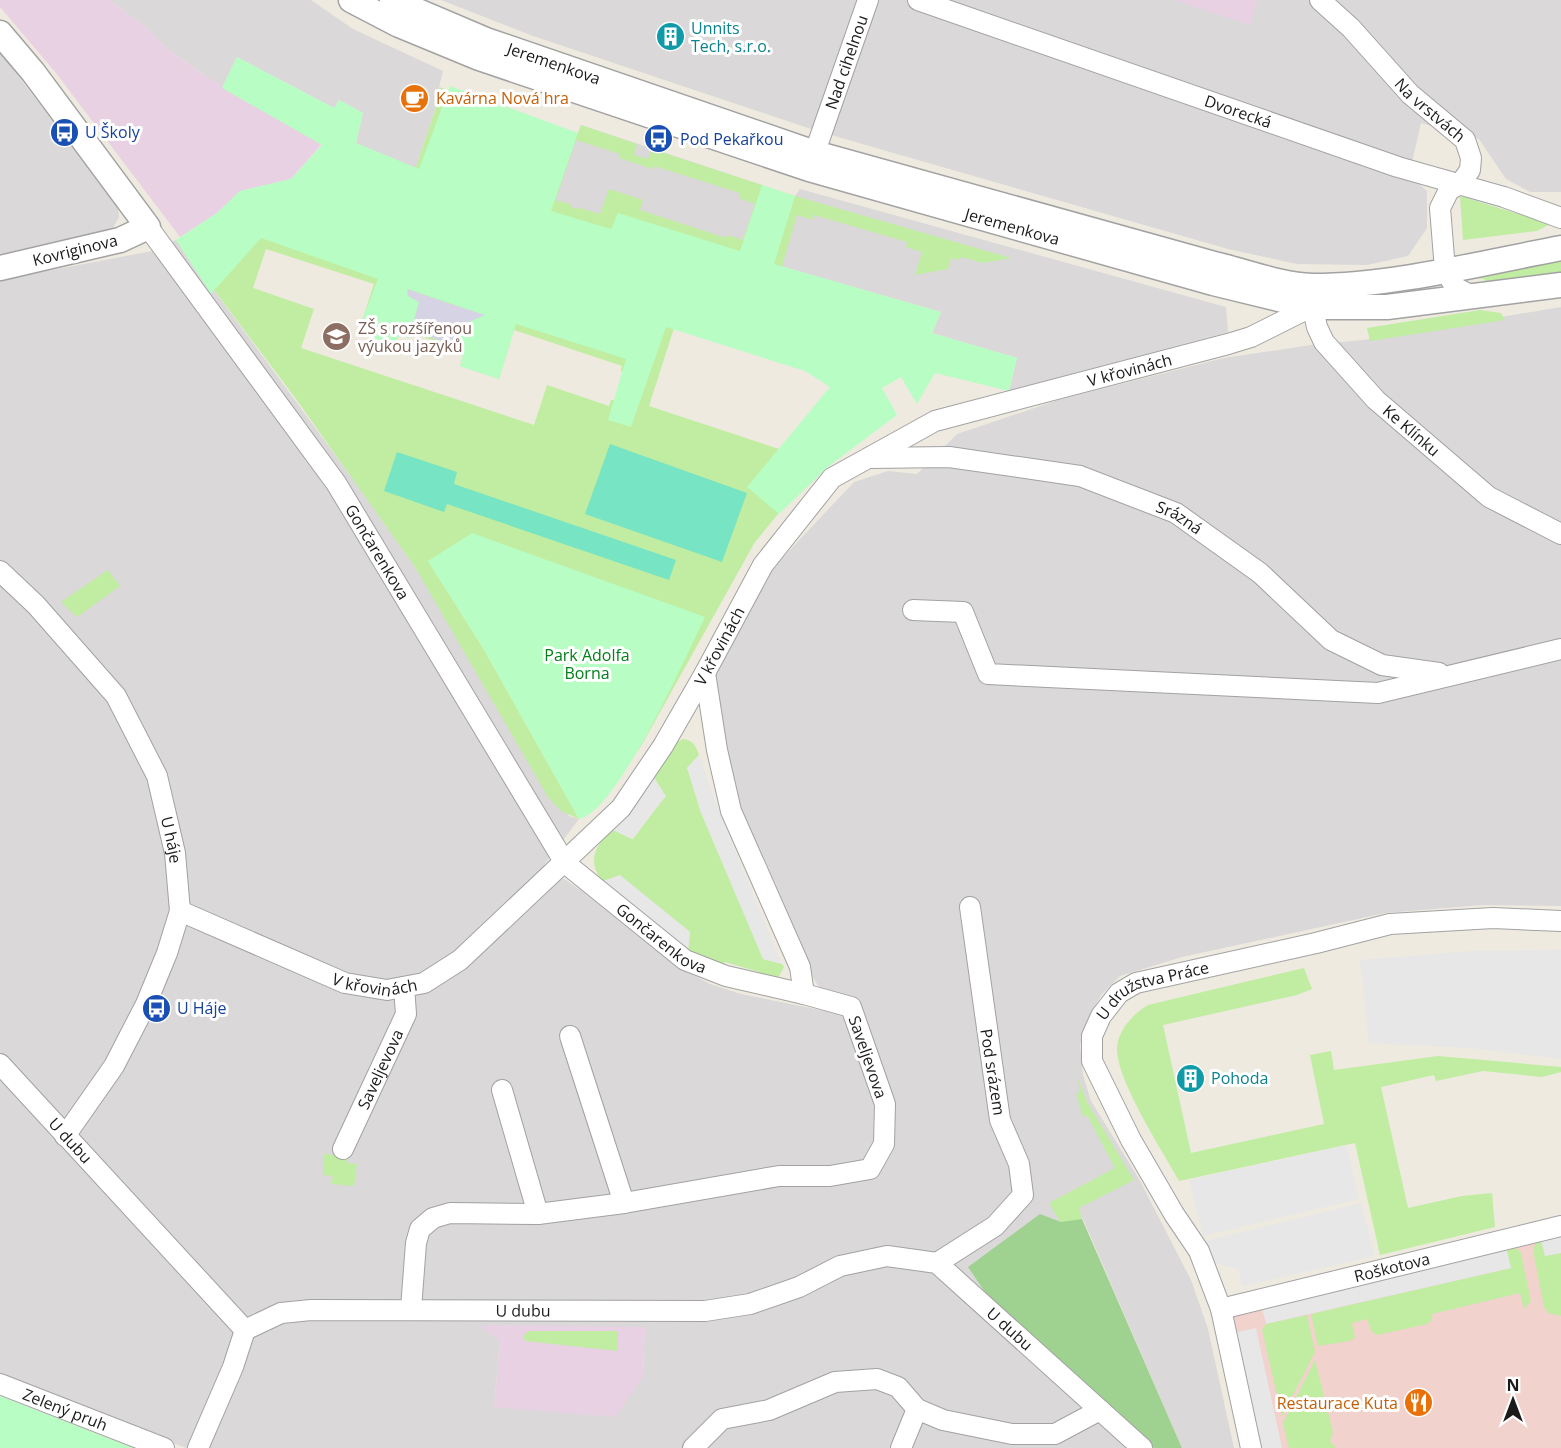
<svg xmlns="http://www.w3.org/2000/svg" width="1561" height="1448" font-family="'Open Sans',sans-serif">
	<rect width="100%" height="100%" fill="#eeeae0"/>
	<g fill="#dad8d8" fill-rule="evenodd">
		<polygon points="109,0 311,0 353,29 443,71 438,91 441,92 415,170 356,143 363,113 339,100 334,108 237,57 222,88 167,49 146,27"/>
		<polygon points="441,0 1561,0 1561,192 1530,192 1506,179 1479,139 1421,123 1409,175 1427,191 1427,228 1408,256 1367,265 1297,264 1228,249 817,131 533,36"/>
		<polygon points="0,52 118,208 119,217 113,228 98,235 0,256"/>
		<polygon points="581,125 762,185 743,240 612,230 551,211"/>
		<polygon points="800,189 1226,307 1228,332 1009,391 1017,358 932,333 941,312 773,264 795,196"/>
		<path d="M176 240 211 293 214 290 358 486 415 567 569 816 579 819 544 865 583 892 676 966 710 984 741 994 835 1013 809 971 736 800 712 678 772 569 854 482 888 471 917 474 957 434 1058 400 1224 358 1311 345 1363 340 1561 307V906L1482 905 1385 913 1182 957 1120 976 1101 995 1087 1022 1080 1045 1083 1075 1091 1101 1139 1179 1191 1280 1208 1329 1234 1448H1182L1083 1219 1061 1223 1040 1214V1344L1154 1448H186L0 1373V280L152 251ZM645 1327 643 1377 494 1406 500 1341Z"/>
	</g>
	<polygon fill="#f1d2cd" points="1561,1235 1561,1448 1265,1448 1233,1314"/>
	<g fill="#e8d1e2">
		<polygon points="0,0 109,0 146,27 167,49 202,74 322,144 291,179 240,191 217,213 180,237 56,73 0,7"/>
		<polygon points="1174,0 1254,0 1257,1 1250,25"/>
		<polygon points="480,1325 645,1327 643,1377 615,1417 494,1407 500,1341"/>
	</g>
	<g fill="#c0eda1" fill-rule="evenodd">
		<path d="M439 87 566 130 578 133 581 125 637 144 634 155 648 159 652 149 795 196 1011 258 983 263 961 257 959 260 951 258 948 269 915 275 922 252 906 247 907 242 814 215 813 220 797 215 781 270 420 187 415 170 441 92 438 91ZM576 140 620 154 619 158 653 169 654 166 740 193 739 198 755 204 743 240 727 235 726 238 640 210 643 200 609 189 600 214 587 210 585 212 586 209 572 208V205L560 201 559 203 556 199Z"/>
		<polygon points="1460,197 1464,197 1550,224 1537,231 1463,240"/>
		<path d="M340 203 769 359 674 328 649 406 779 449 772 457 789 501 755 542 636 755 704 617 428 561 483 648 579 819 561 811 548 797 415 567 296 399 200 271 198 232ZM266 249 374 284 358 333 396 345 399 335 409 338 411 333 456 348 455 353 463 356 460 366 499 379 514 330 622 366 621 371 623 372 614 400H611L609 406 547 385 534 425 301 348 314 309 253 288Z"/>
		<polygon points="1561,255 1561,274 1487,286 1484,279 1475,278 1476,273"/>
		<polygon points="1480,310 1501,313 1505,320 1370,341 1367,328"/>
		<polygon points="108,570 120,586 77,617 61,602"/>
		<path d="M683 739C693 740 696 746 699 755L687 768 763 959 782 964 784 967 778 978 770 980 758 978 759 972 725 962 722 968 688 950 690 932 620 876 603 881C586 862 596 845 611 829L633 839 665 796 653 776 671 745Z"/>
		<path d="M1304 968 1312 989 1297 995 1163 1025 1191 1153 1324 1124 1310 1055 1331 1051 1334 1070 1438 1056 1561 1067V1072L1542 1077 1483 1071 1436 1081 1434 1075 1381 1087 1408 1208 1462 1196 1492 1193 1495 1227 1380 1255 1355 1143 1179 1181C1163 1151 1116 1080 1117 1048 1118 1030 1133 1014 1148 1005Z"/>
		<polygon points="1078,1078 1087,1102 1134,1180 1079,1208 1082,1219 1061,1223 1049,1203 1115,1168 1087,1115 1083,1117 1076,1094 1080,1093"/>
		<polygon points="324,1154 350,1156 346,1163 357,1164 354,1186 331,1184 333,1176 323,1175"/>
		<polygon points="1541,1240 1545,1256 1561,1253 1561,1316 1548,1313 1544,1307 1533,1250 1536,1243"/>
		<polygon points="1506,1247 1516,1248 1521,1253 1531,1301 1524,1309 1520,1293 1432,1314 1432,1320 1427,1324 1377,1335 1371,1331 1367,1319 1352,1323 1355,1337 1350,1341 1318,1346 1311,1314 1511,1268"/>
		<polygon points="1307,1315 1315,1352 1282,1416 1262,1330 1266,1324"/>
		<polygon points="529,1331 618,1331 618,1351 525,1341 523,1336"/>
		<polygon points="1315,1360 1333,1432 1330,1441 1336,1448 1289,1448 1283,1423"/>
	</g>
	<polygon fill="#9fd191" points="1040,1214 1061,1222 1082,1219 1182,1448 1154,1448 985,1292 968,1267"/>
	<g fill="#b8fdc3">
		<polygon points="237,57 334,108 339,100 363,113 356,143 419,169 450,86 578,133 551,211 611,229 618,213 740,251 762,185 795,196 774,264 941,312 932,333 1017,358 1009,391 935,373 917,404 901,377 882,388 897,415 829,466 779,514 747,487 830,387 805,371 666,327 631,427 608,420 626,359 516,324 499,379 460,366 463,356 455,353 464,324 484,315 408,289 419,302 409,338 399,335 396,345 357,333 378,279 261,238 211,294 176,240 217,213 240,191 291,179 322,145 222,88"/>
		<path d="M472 533 705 617C686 656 618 811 579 819L483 648 428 561Z"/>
		<polygon points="0,1396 133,1448 0,1448"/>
	</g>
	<g fill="#77e4c3">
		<polygon points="610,444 747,493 722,562 585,514"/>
		<polygon points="397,452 457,472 454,484 676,560 669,580 447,504 444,512 384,491"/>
	</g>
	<g fill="#e7e7e7">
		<polygon points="699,755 717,807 782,964 763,959 701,813 687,768"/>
		<polygon points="653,776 666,796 632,839 611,829"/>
		<polygon points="620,875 690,932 688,950 603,881"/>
		<polygon points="1561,950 1561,1059 1470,1048 1369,1043 1360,960 1473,951"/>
		<polygon points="1346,1145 1359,1199 1203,1236 1189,1180"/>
		<polygon points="1361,1203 1375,1256 1242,1286 1238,1269 1214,1263 1205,1241"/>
		<polygon points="1561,1236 1561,1253 1545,1256 1541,1240"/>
		<polygon points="1506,1247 1511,1268 1266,1324 1261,1304"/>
		<polygon points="1256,1328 1282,1448 1261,1448 1237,1332"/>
	</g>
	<polygon fill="#d6d4e4" points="407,289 448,303 485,315 464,324 457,346 411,331 419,302 408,296"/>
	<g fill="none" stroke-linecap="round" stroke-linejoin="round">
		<defs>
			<g id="minor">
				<path id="s1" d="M918 0 1398 167 1504 197 1561 218"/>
				<path id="s2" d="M1320 0 1351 28 1410 94 1465 140 1471 158 1470 170 1460 184 1449 190 1440 208 1445 270 1455 287 1472 296"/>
				<path id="s3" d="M810 166 868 0"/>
				<path id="s4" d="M148 227 336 483 565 863 685 960 726 976 804 994"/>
				<path id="s5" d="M1310 295 1317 327 1324 342 1376 400 1489 497 1561 534"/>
				<path id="s6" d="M869 458 949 457 1080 476 1176 513 1260 573 1331 640 1382 665 1439 673"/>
				<path id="s7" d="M0 571 36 605 116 696 157 776 175 853 180 911 167 953 146 1004 114 1066 65 1136"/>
				<polyline points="913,610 963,612 988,674 1378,693 1561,649"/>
				<path id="s8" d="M180 911 345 983 387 990 424 983 460 960 621 808 663 746 705 673 763 565 832 478 935 421 1228 344 1251 337 1311 307"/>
				<polyline points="570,1036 624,1203"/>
				<path id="s9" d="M0 1064 245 1330"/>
				<polyline points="502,1090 538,1214"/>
				<path id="s10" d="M343 1149 406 1014 404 987"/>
				<polyline points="937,1263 995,1226 1023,1195 1019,1164 1000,1120 970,907"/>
				<polyline points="411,1309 416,1243 420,1229 433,1218 450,1213 538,1214 624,1203 779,1176 830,1176 870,1169 884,1144 885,1104 851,1007 804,994 800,967 731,811 717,750 705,673"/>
				<path id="s11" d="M1221 1309 1561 1226"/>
				<path id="s12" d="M245 1330 281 1313 311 1310 705 1311 750 1304 799 1287 840 1266 887 1256 937 1263 1142 1448"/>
				<path id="s13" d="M0 1384 164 1448"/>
				<polyline points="198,1448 233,1367 245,1330"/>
				<polyline points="693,1448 722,1419 769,1410 835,1382 877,1379 898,1387 917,1409 943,1420 1012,1434 1055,1434 1100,1410"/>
				<polyline points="901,1448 917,1409"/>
				<path id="s14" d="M1251 1448 1221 1309 1199 1251 1174 1214 1131 1140 1092 1061V1036L1101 1016 1119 993 1136 983 1316 943 1390 924 1493 918 1561 921"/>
			</g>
			<g id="tertiary">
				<path id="s15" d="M351 0 399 25 479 58 809 169 1213 283 1311 307H1387L1561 285"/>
				<path id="s16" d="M392 0 486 40 815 153 1218 265C1248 272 1281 285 1312 286 1392 286 1482 263 1561 248"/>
				<polyline points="0,33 33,72 148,227 120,240 0,268"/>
			</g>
		</defs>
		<use href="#minor" stroke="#a2a2a2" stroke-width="22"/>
		<use href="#tertiary" stroke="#a2a2a2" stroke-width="27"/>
		<use href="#minor" stroke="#fff" stroke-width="20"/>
		<use href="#tertiary" stroke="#fff" stroke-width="24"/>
	</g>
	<defs>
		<symbol id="building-disc" viewBox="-11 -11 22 22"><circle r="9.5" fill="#0f9aa8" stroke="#fff"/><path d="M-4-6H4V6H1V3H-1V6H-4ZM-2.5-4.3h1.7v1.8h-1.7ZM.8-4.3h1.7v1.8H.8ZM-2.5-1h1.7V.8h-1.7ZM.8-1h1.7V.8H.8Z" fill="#fff"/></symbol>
		<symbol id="cafe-disc" viewBox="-11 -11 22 22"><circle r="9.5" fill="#e8710a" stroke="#fff"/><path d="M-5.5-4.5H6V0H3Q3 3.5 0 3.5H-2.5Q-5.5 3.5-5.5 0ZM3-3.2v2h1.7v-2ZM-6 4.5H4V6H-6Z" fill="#fff"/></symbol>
		<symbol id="bus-disc" viewBox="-11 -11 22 22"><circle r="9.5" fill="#1a4fb4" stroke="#fff"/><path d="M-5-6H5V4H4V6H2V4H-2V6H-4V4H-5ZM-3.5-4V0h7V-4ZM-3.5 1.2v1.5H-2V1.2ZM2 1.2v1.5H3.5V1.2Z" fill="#fff"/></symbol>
		<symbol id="school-disc" viewBox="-11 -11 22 22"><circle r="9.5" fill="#8d6e63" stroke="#fff"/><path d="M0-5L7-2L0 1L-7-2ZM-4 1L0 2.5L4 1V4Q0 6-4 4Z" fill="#fff"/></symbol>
		<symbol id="restaurant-disc" viewBox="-11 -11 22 22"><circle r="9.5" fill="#e8710a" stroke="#fff"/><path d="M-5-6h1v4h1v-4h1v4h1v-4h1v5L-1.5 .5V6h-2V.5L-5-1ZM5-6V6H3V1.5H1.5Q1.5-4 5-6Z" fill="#fff"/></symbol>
	</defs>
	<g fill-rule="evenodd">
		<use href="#building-disc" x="654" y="20" width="33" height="33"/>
		<use href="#cafe-disc" x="398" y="82" width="33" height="33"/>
		<use href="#bus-disc" x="48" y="116" width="33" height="33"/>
		<use href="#bus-disc" x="642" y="122" width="33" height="33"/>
		<use href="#school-disc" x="320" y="320" width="33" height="33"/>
		<use href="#bus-disc" x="140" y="992" width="33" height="33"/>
		<use href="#building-disc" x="1174" y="1062" width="33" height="33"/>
		<use href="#restaurant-disc" x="1402" y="1386" width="33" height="33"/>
	</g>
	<g text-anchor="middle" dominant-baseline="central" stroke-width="6" stroke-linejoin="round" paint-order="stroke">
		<g font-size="16" fill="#0d838f" stroke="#fff" text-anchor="start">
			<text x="691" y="28">Unnits<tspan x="691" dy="18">Tech, s.r.o.</tspan></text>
			<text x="1211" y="1078">Pohoda</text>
		</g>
		<g font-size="16" fill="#1b1b1b" stroke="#fff">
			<text stroke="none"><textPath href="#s16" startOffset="174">Jeremenkova</textPath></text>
			<text stroke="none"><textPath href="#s3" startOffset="110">Nad cihelnou</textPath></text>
			<text stroke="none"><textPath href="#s2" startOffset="156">Na vrstvách</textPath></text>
			<text stroke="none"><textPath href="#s1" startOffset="339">Dvorecká</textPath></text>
			<text stroke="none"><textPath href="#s15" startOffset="700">Jeremenkova</textPath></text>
			<text transform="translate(75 250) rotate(-14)">Kovriginova</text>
			<text stroke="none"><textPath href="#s8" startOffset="1236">V křovinách</textPath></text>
			<text stroke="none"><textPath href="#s5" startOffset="174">Ke Klínku</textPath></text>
			<text stroke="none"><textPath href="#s6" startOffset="320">Srázná</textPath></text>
			<text stroke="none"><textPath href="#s4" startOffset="398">Gončarenkova</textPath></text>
			<text stroke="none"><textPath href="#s8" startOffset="714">V křovinách</textPath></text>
			<text stroke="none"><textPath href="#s7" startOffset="326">U háje</textPath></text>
			<text stroke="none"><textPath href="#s4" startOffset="884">Gončarenkova</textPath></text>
			<text stroke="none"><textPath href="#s8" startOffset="210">V křovinách</textPath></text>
			<text stroke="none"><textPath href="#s14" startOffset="530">U družstva Práce</textPath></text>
			<text transform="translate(868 1057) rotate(71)">Saveljevova</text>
			<text stroke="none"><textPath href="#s10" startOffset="88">Saveljevova</textPath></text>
			<text transform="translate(993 1072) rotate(81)">Pod srázem</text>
			<text stroke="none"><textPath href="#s9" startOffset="104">U dubu</textPath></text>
			<text stroke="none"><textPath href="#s11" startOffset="176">Roškotova</textPath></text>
			<text stroke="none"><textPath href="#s12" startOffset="282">U dubu</textPath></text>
			<text stroke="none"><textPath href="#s12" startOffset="804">U dubu</textPath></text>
			<text stroke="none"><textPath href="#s13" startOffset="70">Zelený pruh</textPath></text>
		</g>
		<g font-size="16" fill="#c56008" stroke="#fff" text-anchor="start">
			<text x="436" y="98">Kavárna Nová hra</text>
			<text x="1398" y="1403" text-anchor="end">Restaurace Kuta</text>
		</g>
		<g font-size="16" fill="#164399" stroke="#fff" text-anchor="start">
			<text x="85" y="132">U Školy</text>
			<text x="680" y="139">Pod Pekařkou</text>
			<text x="177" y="1008">U Háje</text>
		</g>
		<g font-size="16" fill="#785e54" stroke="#fff" text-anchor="start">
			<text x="358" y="328">ZŠ s rozšířenou<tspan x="358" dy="18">výukou jazyků</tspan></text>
		</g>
		<g font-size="16" fill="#038018" stroke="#fff">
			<text x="587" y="655">Park Adolfa<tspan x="587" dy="18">Borna</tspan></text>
		</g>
	</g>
	<g transform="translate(1513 1400)" stroke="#ffffff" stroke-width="4.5" paint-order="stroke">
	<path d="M0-4.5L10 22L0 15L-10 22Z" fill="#1b1b1b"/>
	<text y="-9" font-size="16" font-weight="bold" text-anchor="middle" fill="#1b1b1b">N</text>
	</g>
</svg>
